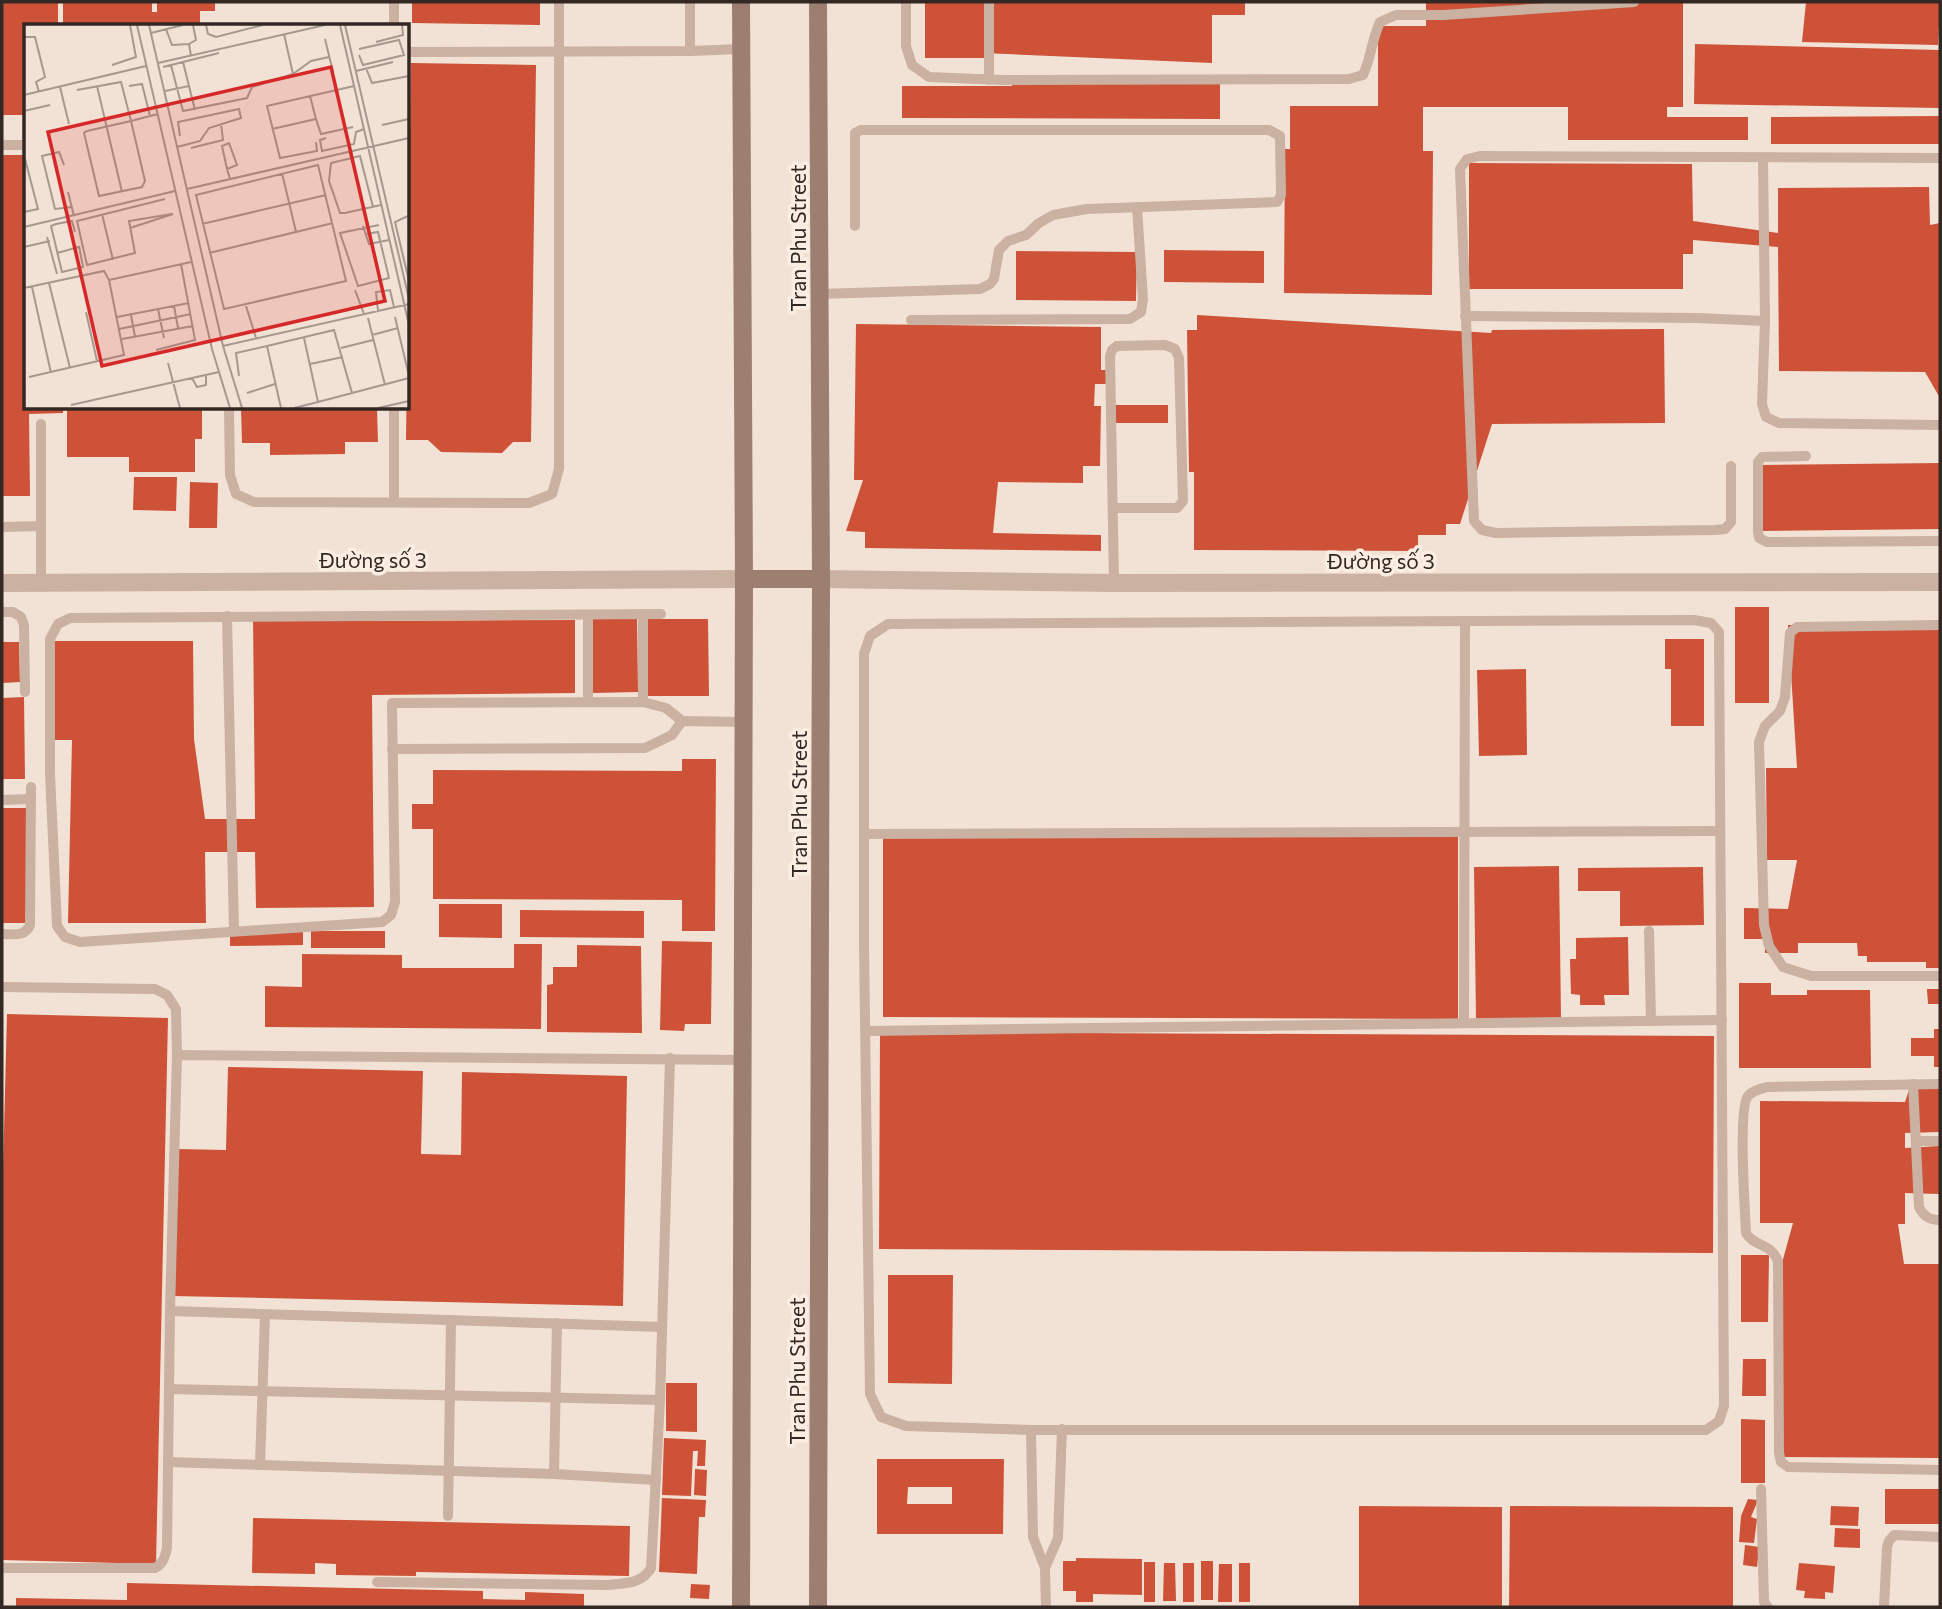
<svg xmlns="http://www.w3.org/2000/svg" width="1942" height="1609" font-family="Commissioner,sans-serif">
	<rect width="100%" height="100%" fill="#f2e2d5"/>
	<g fill="#cd5238" fill-rule="evenodd">
		<polygon points="2,2 58,2 58,26 26,26 26,115 2,115"/>
		<polygon points="63,2 152,2 152,12 157,12 157,2 215,2 215,11 200,11 200,26 63,26"/>
		<polygon points="412,2 540,2 540,25 412,23"/>
		<polygon points="925,2 1245,2 1245,15 1212,15 1212,63 984,53 984,58 925,58"/>
		<polygon points="1426,2 1683,2 1683,107 1667,107 1667,117 1748,117 1748,140 1568,140 1568,107 1423,107 1423,151 1433,151 1432,295 1284,293 1285,149 1290,149 1290,106 1378,106 1378,26 1426,26"/>
		<polygon points="1806,2 1940,2 1938,45 1802,42"/>
		<polygon points="1695,44 1940,50 1940,108 1694,104"/>
		<polygon points="411,63 536,65 531,442 513,442 502,453 441,452 428,440 406,440"/>
		<polygon points="1012,83 1220,83 1220,119 902,118 902,86 1012,86"/>
		<polygon points="1940,116 1940,144 1771,144 1771,117"/>
		<polygon points="2,155 26,155 26,408 63,408 63,413 29,414 30,496 2,496"/>
		<polygon points="1469,163 1692,164 1693,221 1778,233 1778,188 1929,187 1930,225 1940,223 1940,398 1925,372 1779,371 1778,247 1693,240 1693,254 1683,254 1683,289 1469,289"/>
		<polygon points="1164,250 1264,251 1264,283 1164,282"/>
		<polygon points="1016,251 1137,252 1136,301 1016,300"/>
		<polygon points="1197,315 1491,333 1492,330 1664,329 1665,423 1492,424 1460,524 1446,524 1446,535 1418,535 1418,551 1194,550 1194,472 1189,472 1187,330 1197,330"/>
		<polygon points="856,324 1101,327 1101,370 1106,370 1106,384 1095,384 1094,406 1101,406 1100,466 1083,466 1083,483 998,482 993,533 1101,535 1101,551 865,548 865,532 846,531 863,480 854,480"/>
		<polygon points="1115,405 1168,405 1168,423 1114,423"/>
		<polygon points="67,408 202,408 202,439 195,439 195,472 129,472 129,457 67,457"/>
		<polygon points="241,408 377,408 378,442 345,442 345,454 270,455 270,443 242,443"/>
		<polygon points="1940,463 1940,529 1763,531 1762,465"/>
		<polygon points="134,477 177,477 176,511 133,510"/>
		<polygon points="190,482 218,483 217,528 189,528"/>
		<rect x="1735" y="607" width="34" height="96"/>
		<polygon points="371,612 371,621 575,620 575,693 372,695 374,907 256,908 255,852 205,852 206,923 68,923 72,740 55,740 54,641 193,641 194,739 205,819 255,819 253,613"/>
		<polygon points="592,618 637,618 638,692 593,693"/>
		<polygon points="648,619 708,619 709,696 648,696"/>
		<polygon points="1788,625 1940,625 1940,968 1926,968 1926,962 1867,962 1867,956 1858,956 1857,943 1798,943 1798,953 1765,953 1765,939 1744,939 1744,908 1788,909 1797,860 1767,860 1766,768 1797,768"/>
		<polygon points="1665,639 1704,639 1704,726 1671,726 1671,669 1665,669"/>
		<polygon points="2,642 19,642 20,682 2,683"/>
		<polygon points="1526,669 1527,755 1479,756 1477,670"/>
		<polygon points="24,697 25,779 2,779 2,698"/>
		<polygon points="682,759 716,759 715,931 682,931 682,900 433,899 433,829 412,829 412,804 433,804 433,770 682,771"/>
		<polygon points="2,808 27,808 28,923 2,923"/>
		<polygon points="883,834 1458,836 1458,1019 883,1017"/>
		<polygon points="1559,866 1561,1018 1476,1019 1474,867"/>
		<polygon points="1703,867 1704,925 1620,926 1620,891 1578,891 1578,868"/>
		<polygon points="439,904 502,904 502,938 439,937"/>
		<polygon points="520,910 644,911 644,938 520,937"/>
		<rect x="311" y="931" width="74" height="17"/>
		<polygon points="303,932 303,945 230,946 230,933"/>
		<polygon points="1628,937 1629,995 1604,995 1605,1005 1580,1005 1580,995 1571,994 1570,959 1576,959 1576,938"/>
		<polygon points="662,941 712,942 711,1024 685,1024 684,1031 660,1030"/>
		<polygon points="514,944 542,944 541,1029 265,1027 265,986 302,987 302,954 402,955 402,968 514,968"/>
		<polygon points="577,945 641,946 642,1033 547,1032 547,985 553,984 553,967 577,967"/>
		<polygon points="1739,983 1771,983 1771,995 1807,995 1807,990 1870,990 1871,1068 1739,1068"/>
		<polygon points="1927,989 1940,989 1940,1004 1928,1004"/>
		<polygon points="7,1014 168,1018 156,1564 2,1560 2,1208"/>
		<polygon points="1934,1029 1940,1029 1940,1067 1934,1067 1934,1056 1911,1056 1911,1038 1934,1038"/>
		<polygon points="880,1032 1714,1036 1713,1253 879,1249"/>
		<polygon points="228,1067 423,1071 421,1154 461,1155 462,1072 627,1076 623,1306 173,1296 176,1149 226,1150"/>
		<polygon points="1912,1081 1940,1081 1940,1132 1905,1133 1905,1148 1940,1146 1940,1194 1905,1193 1905,1224 1898,1224 1904,1264 1940,1264 1940,1458 1781,1457 1782,1263 1793,1223 1760,1223 1760,1101 1905,1102"/>
		<polygon points="1741,1255 1769,1255 1768,1322 1741,1322"/>
		<polygon points="888,1275 953,1275 952,1384 888,1383"/>
		<polygon points="1743,1359 1766,1359 1766,1396 1742,1396"/>
		<polygon points="666,1383 697,1383 697,1432 666,1431"/>
		<polygon points="1741,1419 1765,1420 1765,1483 1741,1483"/>
		<polygon points="664,1438 706,1440 705,1466 697,1466 698,1451 693,1451 691,1496 662,1495"/>
		<path d="M877 1459H1004L1003 1534H877ZM908 1487H952V1504H907Z"/>
		<polygon points="695,1469 707,1470 706,1496 694,1495"/>
		<rect x="1885" y="1489" width="55" height="35"/>
		<polygon points="662,1498 706,1500 705,1517 699,1517 697,1574 659,1572"/>
		<polygon points="1748,1499 1758,1500 1751,1517 1757,1519 1754,1543 1739,1542 1741,1516"/>
		<polygon points="1359,1506 1502,1507 1502,1607 1359,1607"/>
		<polygon points="1510,1506 1733,1507 1733,1607 1509,1607"/>
		<polygon points="1831,1506 1859,1507 1858,1526 1830,1525"/>
		<polygon points="253,1518 630,1526 629,1576 416,1572 416,1576 336,1575 336,1564 315,1563 315,1574 252,1573"/>
		<polygon points="1835,1528 1860,1529 1860,1548 1834,1547"/>
		<polygon points="1745,1545 1759,1547 1757,1567 1743,1565"/>
		<polygon points="1076,1558 1142,1559 1142,1595 1093,1594 1093,1602 1076,1602 1076,1591 1063,1591 1063,1561 1076,1561"/>
		<rect x="1201" y="1561" width="12" height="39"/>
		<rect x="1144" y="1562" width="11" height="40"/>
		<polygon points="1164,1563 1175,1563 1176,1601 1163,1601"/>
		<rect x="1183" y="1563" width="11" height="39"/>
		<rect x="1239" y="1563" width="11" height="39"/>
		<polygon points="1799,1563 1835,1566 1833,1593 1825,1592 1825,1599 1804,1598 1805,1591 1796,1590"/>
		<polygon points="1219,1564 1232,1564 1232,1602 1218,1602"/>
		<polygon points="127,1583 483,1591 483,1599 525,1600 525,1592 584,1594 584,1607 16,1607 16,1598 127,1600"/>
		<polygon points="691,1584 710,1585 709,1599 690,1598"/>
	</g>
	<g fill="none" stroke-linecap="round" stroke-linejoin="round">
		<g stroke="#cab1a1" stroke-width="10">
			<polyline points="394,2 394,26"/>
			<polyline points="690,2 690,51"/>
			<path d="M906 2V46L912 65 929 77 1003 80 1349 79 1363 75C1371 58 1372 39 1380 22L1396 15H1444L1634 2"/>
			<polyline points="989,2 989,80"/>
			<polyline points="408,52 690,51 741,49"/>
			<polyline points="2,145 26,145"/>
			<polyline points="1763,158 1765,321"/>
			<polyline points="820,294 980,289 990,284 994,279 999,250 1008,241 1026,235 1039,223 1053,215 1087,209 1277,202 1281,195 1280,136 1269,130 861,130 855,133 855,226"/>
			<polyline points="1465,316 1698,318 1765,321 1762,404 1766,417 1779,423 1940,425"/>
			<polyline points="911,320 1130,319 1141,312 1143,299 1137,207"/>
			<polyline points="229,408 230,475 236,494 254,502 529,503 552,494 559,469 559,2"/>
			<polyline points="41,424 41,583"/>
			<polyline points="1806,456 1762,457 1758,462 1758,532 1759,538 1767,542 1940,541"/>
			<polyline points="1731,466 1731,522 1725,529 1715,530 1496,533 1482,530 1474,521 1460,169 1467,159 1480,156 1940,158"/>
			<polyline points="394,502 394,408"/>
			<polyline points="1113,508 1177,508 1183,501 1179,358 1175,349 1165,345 1117,346 1112,350 1110,356 1114,583"/>
			<polyline points="2,527 41,526"/>
			<polyline points="2,612 13,612 21,617 24,625 25,692"/>
			<polyline points="661,614 70,618 58,624 50,639 50,774 57,926 65,937 80,942 382,922 391,915 395,902 392,703 643,702 666,708 682,721"/>
			<polyline points="227,616 234,931"/>
			<polygon points="1694,620 1711,623 1719,632 1724,1406 1719,1421 1706,1430 1031,1430 906,1426 881,1417 870,1394 864,944 864,654 870,636 888,624"/>
			<polyline points="1940,625 1797,627 1790,633 1785,697 1780,711 1765,726 1759,742 1764,925 1769,946 1783,967 1811,976 1940,976"/>
			<polyline points="588,702 588,615"/>
			<polyline points="643,702 643,614"/>
			<polyline points="392,749 645,748 672,735 682,721 744,722"/>
			<polyline points="2,800 31,799"/>
			<polyline points="864,834 1719,831"/>
			<polyline points="1649,931 1651,1021"/>
			<path d="M2 934C13 934 25 937 30 925L31 787"/>
			<polyline points="2,987 155,989 167,995 176,1009 177,1055"/>
			<polyline points="1464,1023 1465,621"/>
			<polyline points="866,1031 1722,1020"/>
			<path d="M1913 1084 1919 1207C1924 1217 1930 1220 1940 1220"/>
			<path d="M1940 1084 1767 1087C1760 1089 1752 1091 1748 1096 1738 1108 1745 1212 1746 1233 1754 1247 1770 1242 1778 1261L1779 1453 1781 1462 1788 1467 1940 1470"/>
			<polyline points="1916,1141 1940,1141"/>
			<polyline points="170,1311 662,1327"/>
			<polyline points="169,1389 660,1400"/>
			<polyline points="1031,1430 1033,1537 1045,1568 1046,1607"/>
			<polyline points="168,1462 554,1474 656,1480"/>
			<polyline points="260,1465 265,1315"/>
			<polyline points="554,1474 557,1323"/>
			<polyline points="1761,1489 1764,1602 1768,1607"/>
			<polyline points="448,1516 451,1320"/>
			<path d="M2 1568H155C163 1564 165 1557 167 1548L170 1311 177 1055 743 1060"/>
			<polyline points="1045,1568 1058,1538 1062,1429"/>
			<path d="M377 1582 608 1585C625 1583 642 1584 651 1568L660 1400 670 1058"/>
			<polyline points="1884,1607 1887,1547 1889,1541 1894,1535 1940,1537"/>
		</g>
		<g stroke="#cab1a1" stroke-width="18">
			<polyline points="821,579 1114,583 1940,582"/>
			<polyline points="2,583 744,579"/>
		</g>
		<g stroke="#9d7f72" stroke-width="18">
			<polyline points="744,579 821,579"/>
			<polyline points="741,1607 744,579 741,2"/>
			<polyline points="818,1607 821,579 818,2"/>
		</g>
	</g>
	<g text-anchor="middle" dominant-baseline="central" stroke-width="7" stroke-linejoin="round" paint-order="stroke">
		<g font-size="21" fill="#342824" stroke="#faede1">
			<text transform="translate(797 238) rotate(-90)">Tran Phu Street</text>
			<text x="373" y="559">Đường số 3</text>
			<text x="1381" y="560">Đường số 3</text>
			<text transform="translate(798 804) rotate(-90)">Tran Phu Street</text>
			<text transform="translate(796 1371) rotate(-90)">Tran Phu Street</text>
		</g>
	</g>
	<g transform="translate(24 24)">
		<rect width="385" height="385" fill="#f2e2d5"/>
		<path fill="none" stroke="#a6988e" stroke-width="2" d="M113 1 188 325 206 384M125 1 199 322 218 384M182 1 184 10 192 13 239 1M316 1 385 301M321 1 385 275M142 5 148 21 165 20 167 32M127 9 159 1M0 13H11L21 53 12 58 15 68M301 15 309 48M352 18 379 11 378 1M165 20 172 16 169 1M335 31 339 41 380 31 375 16 335 25M159 38 171 86M134 39 301 1M88 41 112 33 106 1M147 41 159 87 223 74 228 63 269 50 260 10M139 43 195 29M342 44 348 59 385 52M332 47 369 38M269 50 287 37 305 33M73 62 98 168M105 62 118 60 126 92M36 63 45 100M53 66 97 58 107 97 121 157 118 163 75 172 60 109 63 107 107 97 126 92 134 90M141 67 165 62M0 71 122 42M286 72 292 95M0 87 26 81M358 101 385 95M248 105 292 95 297 110 329 103M302 114 296 116 298 127 330 120 332 108 340 105M292 118 293 127 256 134 243 82 330 62M153 123 176 117 185 104 217 94 215 85 154 98 156 112M167 124 199 116 197 100M40 141 35 128 18 132 31 185 48 183M294 141 322 257 200 285 172 171ZM203 145 213 141 205 119 198 122 203 145 206 155M258 149 272 208M163 165 385 114M44 168 50 192M141 175 53 197 63 241 111 229 105 197 148 190M349 183 336 132 307 139 305 157 316 189H321L357 181M0 188 14 185 1 135M78 190 89 236M384 192 371 198 385 257M32 200 27 202 38 248 59 243 55 222M32 200 48 197 51 208M178 200 302 171M339 202 345 220 365 216M0 203 151 167M106 204 149 190M342 210 354 208 365 254 334 262 316 209 355 201M23 213 33 250M0 223 26 217M33 229 55 223M185 229 309 199M25 259 46 344M8 263 27 349M0 264 80 247 85 256M331 266 340 290M150 282 154 304M222 282 232 314M134 285 140 314M354 287 352 268 366 266 370 283M62 288 73 337M107 291 111 313M93 293 165 279M371 293 385 352M344 294 361 361M95 305 167 290M348 311 374 304M98 315 169 302M199 322 385 280M317 324 349 316M132 326 171 316 157 240M144 339 156 384M286 340 319 333M215 352 212 329 243 322M5 353 100 331 85 256 167 238M168 354 173 363 182 361V352M223 369 251 360M294 378 385 354M47 381 195 348M257 384 243 322 310 306 328 369M270 384 294 378 280 314M354 384 385 377"/>
		<path fill="#d62828" fill-opacity="0.15" stroke="#d62828" stroke-width="3.5" d="M307 43 361 277 78 342 24 108Z"/>
		<rect width="385" height="385" fill="none" stroke="#342824" stroke-width="3.5"/>
	</g>
	<rect width="1942" height="1609" fill="none" stroke="#342824" stroke-width="7"/>
</svg>
